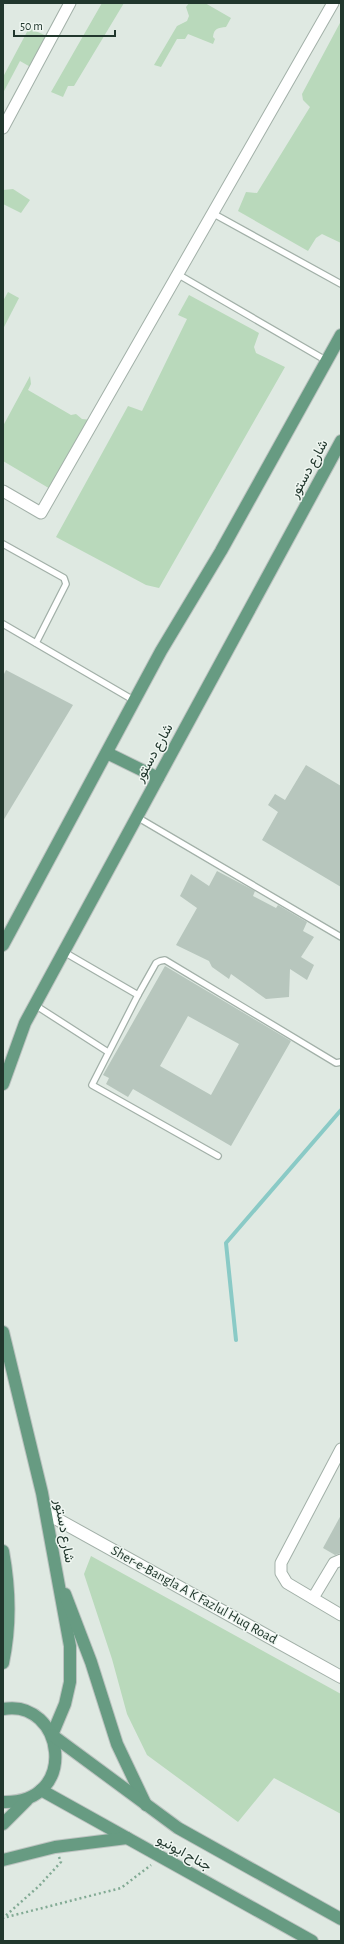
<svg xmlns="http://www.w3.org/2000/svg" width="344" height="1944" font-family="'Alegreya Sans',Vazirmatn,sans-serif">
	<rect width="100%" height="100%" fill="#dfe9e2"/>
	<g fill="#b9d9bb">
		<polygon points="102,3 124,3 74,86 68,86 63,97 51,92"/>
		<path d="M189 3H205L231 18 226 27C218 28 214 28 213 37L215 39 213 44 188 34 185 39H177L161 67 154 65 177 26 187 21 189 16 186 7Z"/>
		<polygon points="341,21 341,243 322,234 316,238 308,251 238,211 246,192 257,193 310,107 303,100 302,94"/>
		<polygon points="29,28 51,38 34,69 20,61 3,93 3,77"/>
		<polygon points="13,189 30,200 21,213 3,204 3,190"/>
		<polygon points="8,292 19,298 3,329 3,301"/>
		<polygon points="189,295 259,333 254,347 256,353 285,367 159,588 146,585 56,537 128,406 142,411 187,319 178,315"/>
		<polygon points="30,376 31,384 28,390 71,415 76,414 82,419 92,420 52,490 3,461 3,426"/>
		<polygon points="91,1556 341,1694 341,1814 274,1778 238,1822 147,1755 127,1714 112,1659 84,1574"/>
	</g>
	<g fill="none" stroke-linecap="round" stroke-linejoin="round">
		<polyline stroke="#8acac6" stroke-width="4" points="236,1340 226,1243 341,1110"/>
	</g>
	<g fill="#b7c6bd" fill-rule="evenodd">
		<polygon points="6,670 73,705 3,821 3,676"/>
		<polygon points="306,765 341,786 341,887 262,840 278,812 268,805 275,794 285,800"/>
		<polygon points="217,871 255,891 253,896 276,908 278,905 307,922 303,931 314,937 301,957 314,965 307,980 290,969 289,997 266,999 231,974 229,979 212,967 209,961 176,945 197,908 180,896 191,874 209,886"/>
		<path d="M165 966 291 1041 231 1146 133 1089 128 1097 106 1084 109 1078 103 1075ZM188 1016 239 1044 211 1095 160 1066Z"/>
		<polygon points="341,1515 341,1553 335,1555 323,1548"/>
	</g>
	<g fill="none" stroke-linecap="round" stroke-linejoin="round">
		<defs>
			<g id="service">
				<polyline points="214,214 341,284"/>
				<polyline points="179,275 327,361"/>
				<polyline points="3,544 64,578 66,584 36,643"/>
				<polyline points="3,624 135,701"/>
				<polyline points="137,817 341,937"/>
				<polyline points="64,952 138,995 92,1085 218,1156"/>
				<polyline points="138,995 156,963 160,961 165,960 336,1063 341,1062"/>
				<polyline points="35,1005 108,1052"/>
			</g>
			<g id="minor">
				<polyline points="3,128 70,3"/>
				<polyline points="3,491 41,513 333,3"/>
				<polyline points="341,1449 281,1563 281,1573 287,1583 341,1615"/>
				<polyline points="313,1598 334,1563 341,1560"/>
			</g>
			<polyline id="tertiary" points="46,1513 341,1677"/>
			<g id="primary">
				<polyline points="107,753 158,778"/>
				<polyline points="3,945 161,651 221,551 341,335"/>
				<polyline points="3,1084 25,1023 341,441"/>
				<polyline points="3,1332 42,1493 70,1646 70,1682 65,1704 52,1735"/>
				<path d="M3 1551C10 1589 11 1625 3 1663"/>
				<polyline points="65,1594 91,1662 117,1744 146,1805"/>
				<path d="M3 1709C64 1698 81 1804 3 1802"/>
				<polyline points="52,1735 178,1828 341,1919"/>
				<polyline points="41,1790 312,1941"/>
				<polyline points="3,1824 27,1800"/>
				<polyline points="3,1860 55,1847 127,1838"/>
			</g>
		</defs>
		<use href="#service" stroke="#a2b0a8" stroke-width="8"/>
		<use href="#minor" stroke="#a2b0a8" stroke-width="13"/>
		<use href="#tertiary" stroke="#a2b0a8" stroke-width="14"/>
		<use href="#primary" stroke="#bcc3c0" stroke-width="14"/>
		<polyline stroke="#82aa94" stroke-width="2.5" stroke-dasharray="2 3" stroke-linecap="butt" points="59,1857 61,1862 39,1886 3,1918 121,1888 151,1865"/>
		<use href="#service" stroke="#fff" stroke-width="5.5"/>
		<use href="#minor" stroke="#fff" stroke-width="11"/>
		<use href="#tertiary" stroke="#fff" stroke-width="12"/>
		<use href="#primary" stroke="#679b82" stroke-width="12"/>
	</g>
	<g text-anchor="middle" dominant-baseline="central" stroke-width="3" stroke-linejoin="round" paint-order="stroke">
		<g font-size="14" fill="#21372d" stroke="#eff6f1">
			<text transform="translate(309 469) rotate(-61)">شارع دستور</text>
			<text transform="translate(154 753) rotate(-61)">شارع دستور</text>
			<text transform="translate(64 1531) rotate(80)">شارع دستور</text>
			<text transform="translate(194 1595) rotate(29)">Sher-e-Bangla A K Fazlul Huq Road</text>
			<text transform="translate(184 1853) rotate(29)">جناح ایونیو</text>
		</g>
	</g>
	<rect width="344" height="1944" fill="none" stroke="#21372d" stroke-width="8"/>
	<path d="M14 30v6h101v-6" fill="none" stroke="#21372d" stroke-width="2"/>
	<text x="20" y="30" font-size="12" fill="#21372d" stroke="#eff6f1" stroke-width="3" paint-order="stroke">50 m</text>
</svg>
